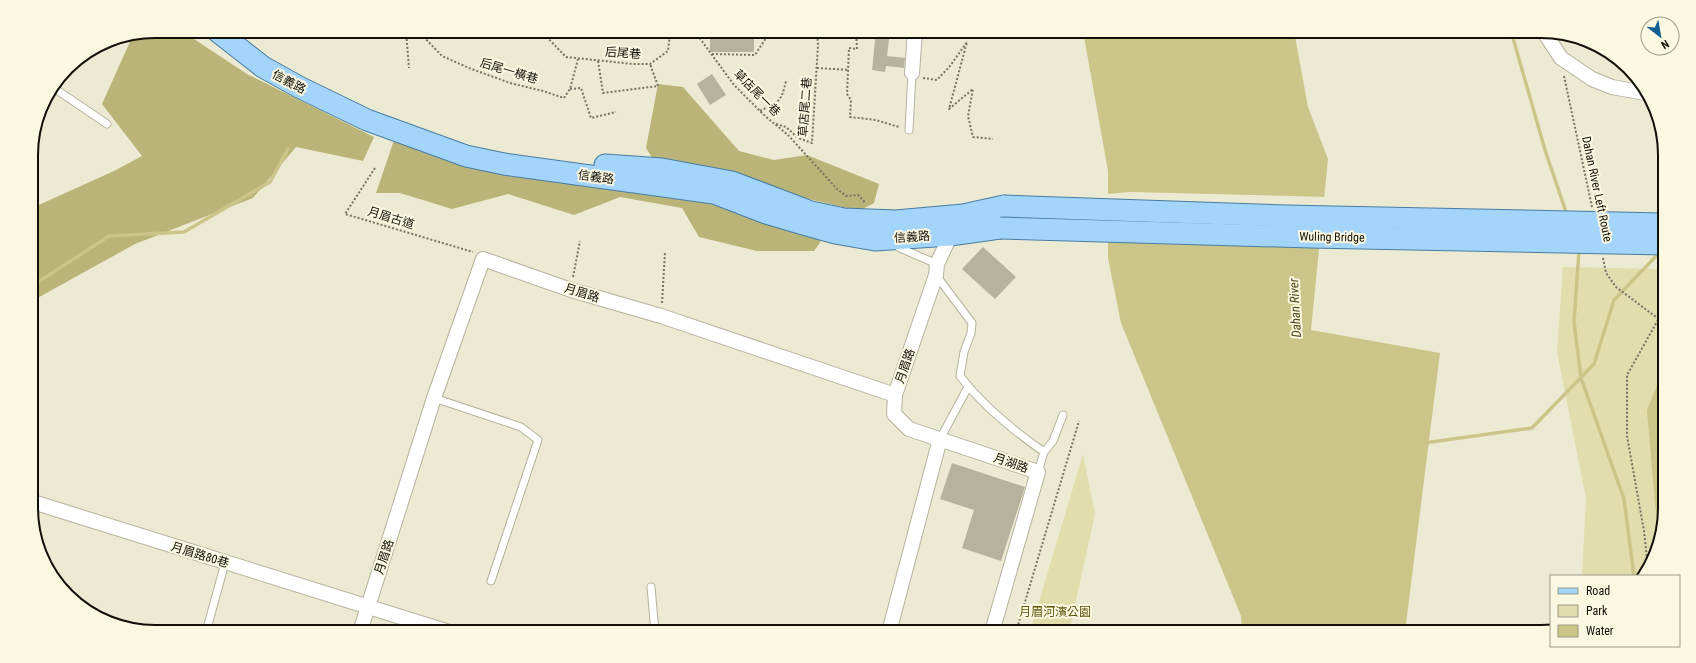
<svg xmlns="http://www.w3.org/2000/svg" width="1696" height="663" font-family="'Roboto Condensed','Noto Sans TC',sans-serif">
	<rect width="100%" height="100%" fill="#edead3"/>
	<g fill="#e2ddad">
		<polygon points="1563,267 1664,269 1665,508 1658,548 1643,576 1582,576 1586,499 1557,352"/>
		<polygon points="1083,454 1095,514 1069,632 1030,632"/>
	</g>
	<g fill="#bbb478">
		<polygon points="155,31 182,31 247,74 374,137 363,161 296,147 253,198 135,244 32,301 32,208 114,171 142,156 102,104 133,35"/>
		<polygon points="658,84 683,87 739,151 774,160 807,155 879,184 874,203 859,211 655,162 646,148"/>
		<polygon points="395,137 716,200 799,229 821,241 814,251 757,251 699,237 682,208 620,197 574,215 508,194 452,209 400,193 376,193"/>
	</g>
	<g fill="#ccc589">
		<polygon points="1083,31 1294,31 1308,107 1328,159 1311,330 1440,353 1405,632 1242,632 1241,616 1121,323 1108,258 1108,171"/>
		<polygon points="1658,383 1665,385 1665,508 1660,535 1655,505 1647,410"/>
	</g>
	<polygon fill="#edead3" points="1130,192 1326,197 1321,242 1106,237 1106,194"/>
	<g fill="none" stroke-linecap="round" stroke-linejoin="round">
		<g stroke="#ccc589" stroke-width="3.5">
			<polyline points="1511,31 1545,150 1567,215"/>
			<polyline points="1579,250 1574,322 1581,378 1624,499 1634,576"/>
			<polyline points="32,286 109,236 184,232 270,182 288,149"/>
			<polyline points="1424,443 1532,428 1594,364 1614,300 1660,252"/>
		</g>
	</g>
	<g fill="#b5b39d">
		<rect x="710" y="31" width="44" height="21"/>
		<polygon points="876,31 890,31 887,56 905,58 904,68 886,66 885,72 872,70"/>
		<polygon points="712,74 726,95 710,105 697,84"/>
		<polygon points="983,247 1016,277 995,299 962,269"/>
		<polygon points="952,463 1025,487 1001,561 962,548 974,510 940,499"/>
	</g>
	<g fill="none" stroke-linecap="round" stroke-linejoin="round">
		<defs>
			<g id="lane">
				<polyline points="54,88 107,124"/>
				<polyline points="909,130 912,73"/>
				<polyline points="894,244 900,248 937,264"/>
				<path d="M936 275 972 323 971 333 964 352 960 376C983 406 1014 431 1044 452L1038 472"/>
				<polyline points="434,398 521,427 538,440 491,581"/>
				<polyline points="940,439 968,387"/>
				<polyline points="1044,452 1053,441 1063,415"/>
				<polyline points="651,587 655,632"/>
				<polyline points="206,632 225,563"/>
			</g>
			<g id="street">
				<polyline points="1544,32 1561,58 1592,79 1612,87 1645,93"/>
				<polyline points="912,73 915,31"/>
				<polyline points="895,395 894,414 909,429 1038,472 992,632"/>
				<polyline points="33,502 449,632"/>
				<polyline points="360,632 434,398 483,259 571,290 661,316 895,395 936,275 937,264 953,230"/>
				<polyline points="889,632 940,439"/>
			</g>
			<g id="primary">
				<polyline points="217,31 263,67 299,87 367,120 466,156 504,164 714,193 766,213 803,224 835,233 875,240 950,235 1000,228"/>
				<polyline points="605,165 662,169 732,182 811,212 844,219 896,221 963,215 1004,206"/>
			</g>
		</defs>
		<use href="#lane" stroke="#b5b39d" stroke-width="9"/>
		<use href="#street" stroke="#b5b39d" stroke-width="16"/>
		<use href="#primary" stroke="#487da3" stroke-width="23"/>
		<g stroke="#757364" stroke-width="2" stroke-dasharray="2 2" stroke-linecap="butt">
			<polyline points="406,31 409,68"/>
			<polyline points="418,31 442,56 469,68 510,83 543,91 564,98 570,89 578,59"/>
			<polyline points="541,31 566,57 633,64 650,64 668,51 670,34 696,33"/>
			<polyline points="696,31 696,33 734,85 765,116 788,135 837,189 846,196 858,195 863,200 865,203"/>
			<polyline points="856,31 857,49 849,48 847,94 851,100 850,117 876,120 899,127"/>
			<polyline points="712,54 755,55 766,38 767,31"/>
			<polyline points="598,61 603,93 658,86 650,64"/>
			<polyline points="817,68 849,70"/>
			<polyline points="1564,76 1592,207"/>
			<polyline points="923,78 937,80 950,66 967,42 949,109 973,89 968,116 973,137 993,139"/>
			<polyline points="570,89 581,88 591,118 616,112"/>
			<path d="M760 111C779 101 781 103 786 81"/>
			<polyline points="776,124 786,127 798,138 812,143 818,45 817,31"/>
			<polyline points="375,168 345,214 473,252"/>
			<polyline points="1603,258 1606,273 1616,287 1664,323"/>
			<polyline points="573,277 580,241"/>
			<polyline points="662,303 665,252"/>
			<polyline points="1648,568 1644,531 1627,436 1627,375 1658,320"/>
			<polyline points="1016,632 1079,421"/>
		</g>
		<use href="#lane" stroke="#fff" stroke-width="7"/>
		<use href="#street" stroke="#fff" stroke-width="14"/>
		<use href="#primary" stroke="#a3d4fa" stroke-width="21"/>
		<defs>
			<g id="primary-bridge">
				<polyline points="1004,206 1286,216 1664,224"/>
				<polyline points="1000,228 1310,237 1664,244"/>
			</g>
		</defs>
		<use href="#primary-bridge" stroke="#487da3" stroke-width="23" stroke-linecap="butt"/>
		<use href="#primary-bridge" stroke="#a3d4fa" stroke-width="21"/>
	</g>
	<g text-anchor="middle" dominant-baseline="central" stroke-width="4" stroke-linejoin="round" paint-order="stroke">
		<g font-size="12" fill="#111008" stroke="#faf8e0">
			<text transform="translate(623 53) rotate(4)">后尾巷</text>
			<text transform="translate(509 71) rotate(17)">后尾一橫巷</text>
			<text transform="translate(289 82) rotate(28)">信義路</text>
			<text transform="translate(757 93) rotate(45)">草店尾一巷</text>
			<text transform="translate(805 107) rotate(-86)">草店尾二巷</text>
			<text transform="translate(596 177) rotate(8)">信義路</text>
			<text transform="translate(1597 189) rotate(78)">Dahan River Left Route</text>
			<text transform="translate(391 218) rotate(17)">月眉古道</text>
			<text transform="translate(912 237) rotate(-4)">信義路</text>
			<text transform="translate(1332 237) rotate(1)">Wuling Bridge</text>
			<text transform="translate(582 293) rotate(17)">月眉路</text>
			<text transform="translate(905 366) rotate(-71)">月眉路</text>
			<text transform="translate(1011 463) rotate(19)">月湖路</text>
			<text transform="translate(200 555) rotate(17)">月眉路80巷</text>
			<text transform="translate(384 557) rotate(-72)">月眉路</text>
		</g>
		<g font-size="12" fill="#5e560d" stroke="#faf8e0">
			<text x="1055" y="612">月眉河濱公園</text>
		</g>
		<g font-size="13" font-style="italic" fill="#4e481a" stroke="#faf8e0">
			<text transform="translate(1295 308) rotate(-93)">Dahan River</text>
		</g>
	</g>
	<path d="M0 0H1696V663H0ZM155 38H1541A117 117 0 0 1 1658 155V508A117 117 0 0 1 1541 625H155A117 117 0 0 1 38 508V155A117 117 0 0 1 155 38Z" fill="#faf8e0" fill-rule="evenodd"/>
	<path fill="none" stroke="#111008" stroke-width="2" d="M155 38H1541A117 117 0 0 1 1658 155V508A117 117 0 0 1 1541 625H155A117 117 0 0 1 38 508V155A117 117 0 0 1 155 38Z"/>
	<rect x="1550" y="575" width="130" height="72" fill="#faf8e0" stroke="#9d9b8a"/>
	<rect x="1558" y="588" width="20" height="6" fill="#a3d4fa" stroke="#9d9b8a"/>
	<text x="1586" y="595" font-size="12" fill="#111008">Road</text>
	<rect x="1558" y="605" width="20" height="12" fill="#e2ddad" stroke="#9d9b8a"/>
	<text x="1586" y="615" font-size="12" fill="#111008">Park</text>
	<rect x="1558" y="625" width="20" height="12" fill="#ccc589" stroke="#9d9b8a"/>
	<text x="1586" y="635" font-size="12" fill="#111008">Water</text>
	<g transform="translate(1660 36) rotate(149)"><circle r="19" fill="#faf8e0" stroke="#9d9b8a"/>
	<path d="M0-3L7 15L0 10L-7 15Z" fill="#115f92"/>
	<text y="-6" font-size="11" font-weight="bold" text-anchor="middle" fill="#111008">N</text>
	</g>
</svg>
